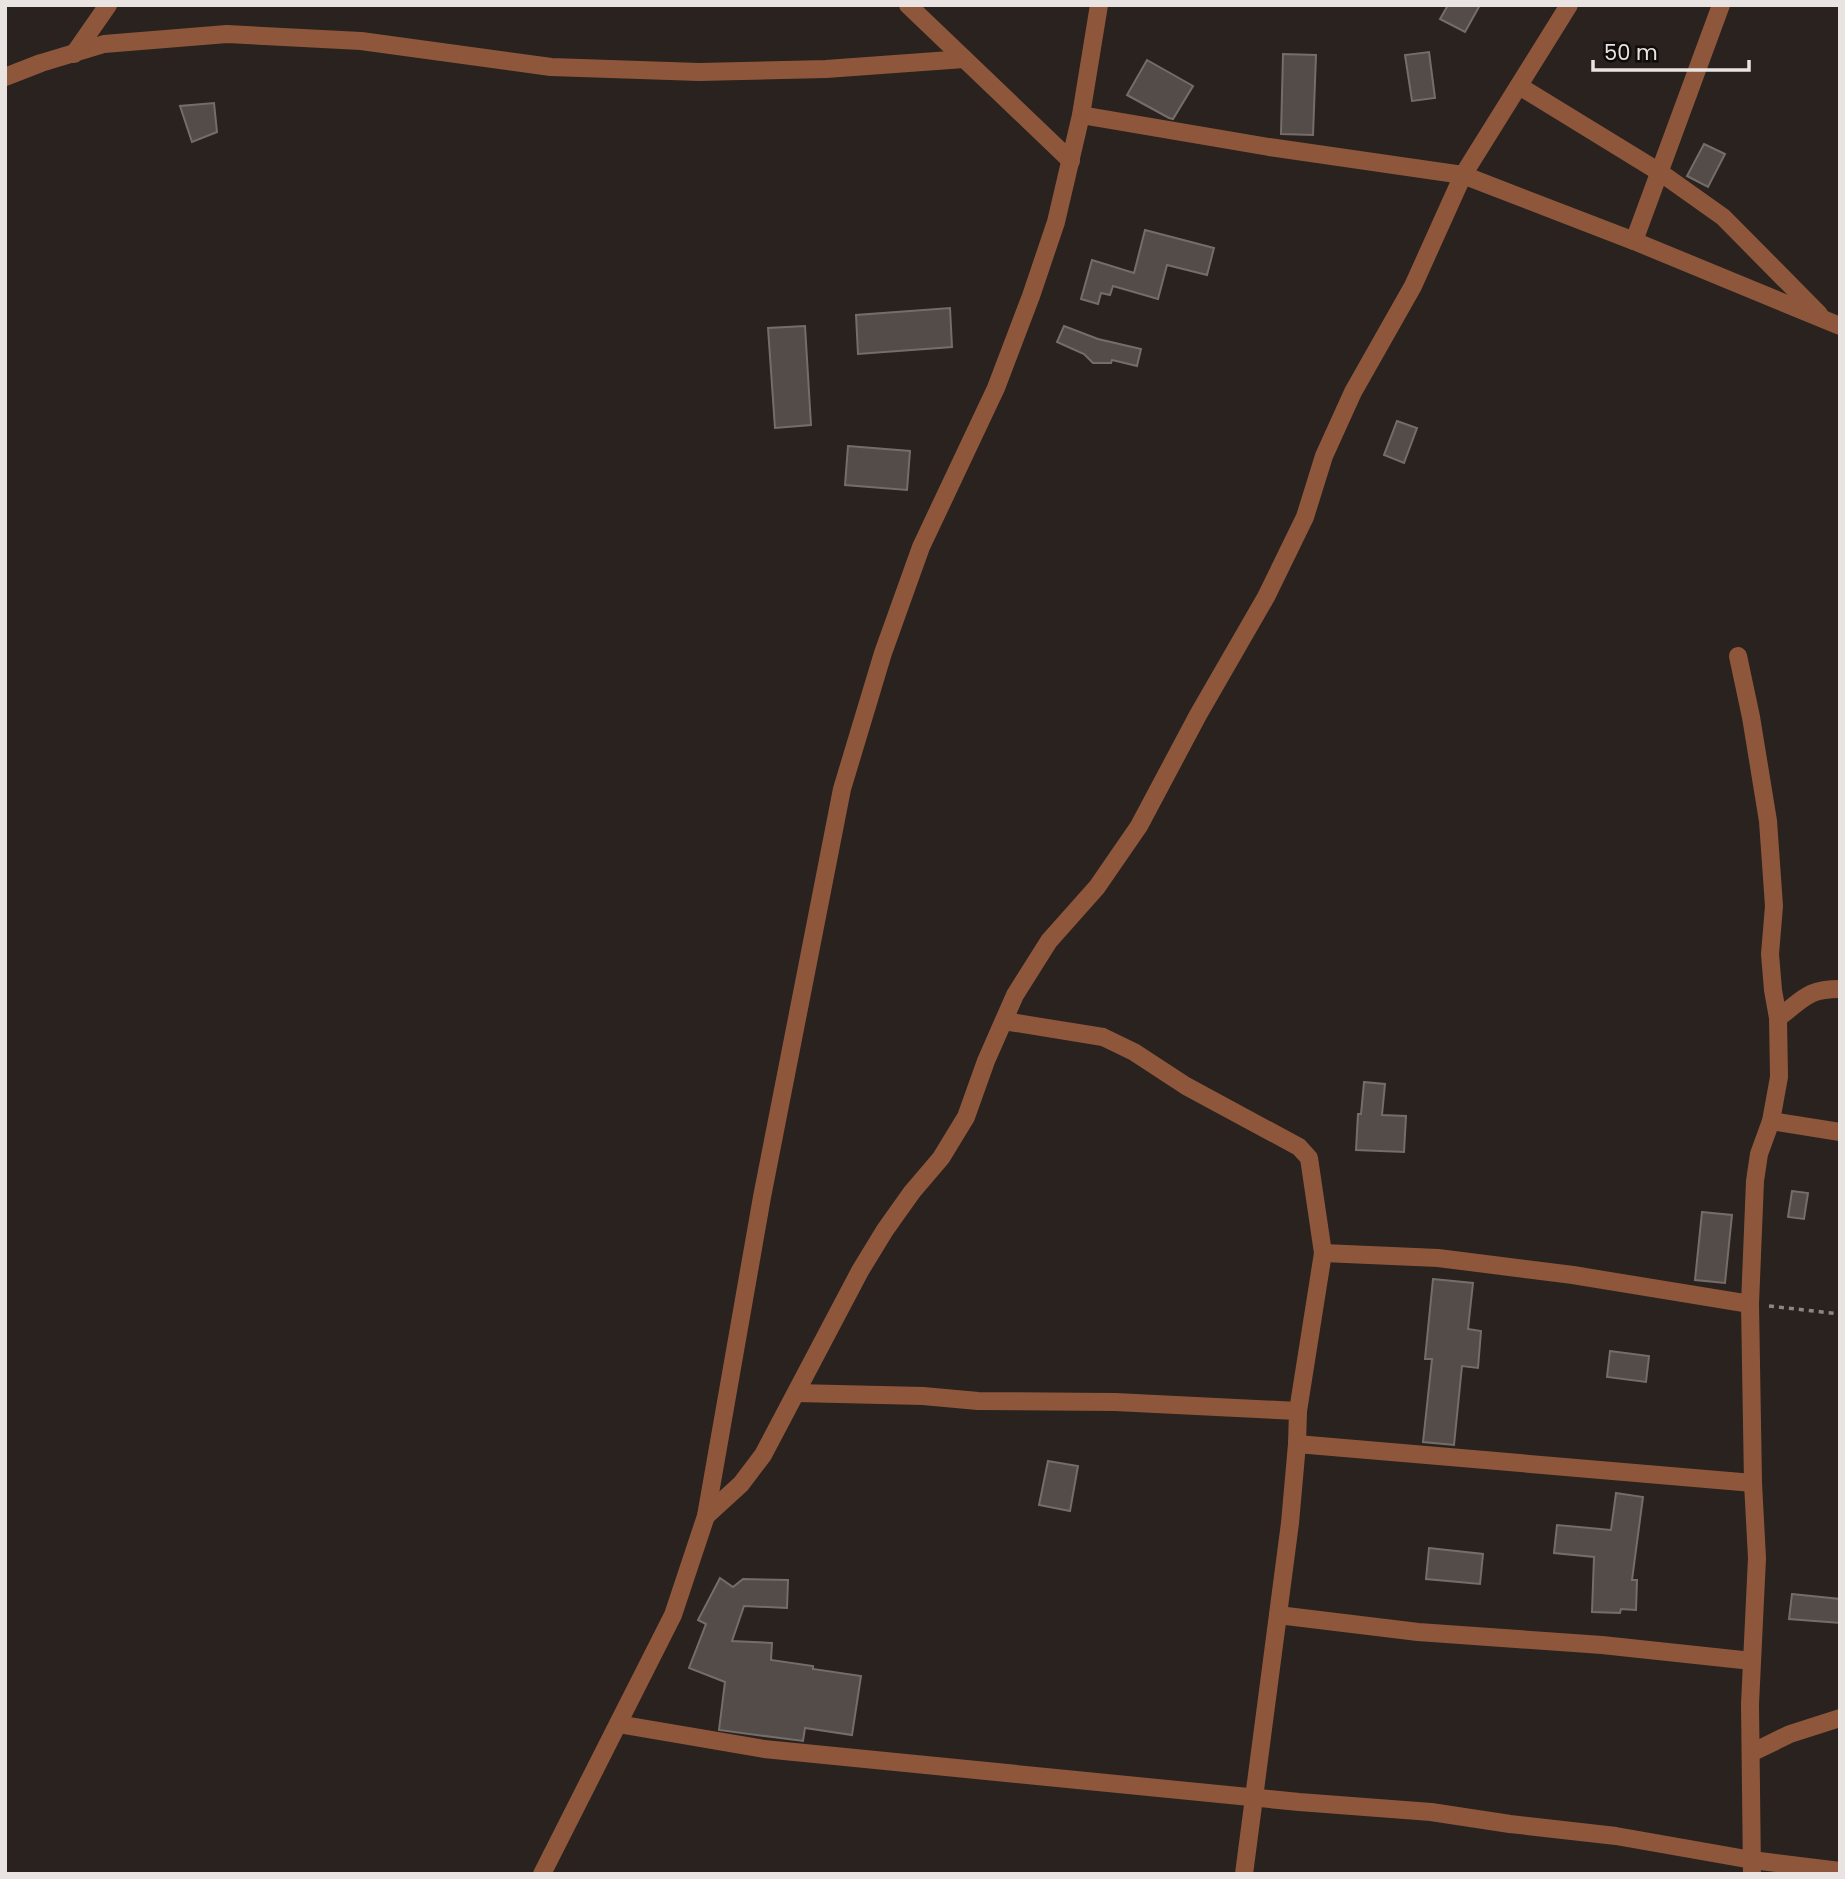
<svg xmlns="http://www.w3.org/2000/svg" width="1845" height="1879" font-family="Poppins,sans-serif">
	<rect width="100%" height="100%" fill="#29221e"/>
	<g fill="#534c48" stroke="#756d69" stroke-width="2">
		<polygon points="1448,5 1480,5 1465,32 1440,19"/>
		<polygon points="1429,52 1435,98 1412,101 1405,55"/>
		<polygon points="1283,54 1316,55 1313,135 1281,134"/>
		<polygon points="1147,60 1193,86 1173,119 1169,118 1127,95"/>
		<polygon points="214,103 217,132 192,142 180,106"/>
		<polygon points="1704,144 1725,154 1708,187 1687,176"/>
		<polygon points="1145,230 1214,248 1207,275 1167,265 1158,299 1113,286 1110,295 1101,293 1098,304 1081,299 1092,260 1134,273"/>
		<polygon points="950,308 952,347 858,354 856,315"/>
		<polygon points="805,326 811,425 775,428 768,328"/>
		<polygon points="1064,326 1098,339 1141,349 1137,366 1112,360 1111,363 1093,363 1084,354 1057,342"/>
		<polygon points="1397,421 1417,428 1404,463 1384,455"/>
		<polygon points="848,446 910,451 907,490 845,485"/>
		<polygon points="1364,1082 1385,1084 1382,1115 1406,1116 1404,1152 1356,1150 1358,1114 1361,1114"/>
		<polygon points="1792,1191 1808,1193 1804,1219 1788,1217"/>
		<polygon points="1702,1212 1732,1215 1725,1283 1695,1280"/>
		<polygon points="1433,1279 1473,1283 1468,1329 1481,1331 1478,1368 1462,1366 1454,1445 1423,1442 1432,1359 1425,1359"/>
		<polygon points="1610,1351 1649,1356 1646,1382 1607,1377"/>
		<polygon points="1048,1461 1078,1466 1070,1511 1039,1505"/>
		<polygon points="1616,1493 1643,1497 1632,1580 1637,1580 1636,1610 1621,1609 1620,1613 1592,1612 1594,1557 1554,1553 1557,1525 1611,1530"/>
		<polygon points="1429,1548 1483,1554 1480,1584 1426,1579"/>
		<polygon points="720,1578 733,1587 743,1579 788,1580 787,1608 744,1606 732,1641 772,1643 771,1660 813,1666 813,1669 861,1676 852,1735 805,1728 803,1741 719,1730 725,1682 689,1668 706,1624 698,1620"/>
		<polygon points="1792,1594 1840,1599 1840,1623 1789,1619"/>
	</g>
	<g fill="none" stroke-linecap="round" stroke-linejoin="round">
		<polyline stroke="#8d8784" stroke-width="3.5" stroke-dasharray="5 5" stroke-linecap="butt" points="1769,1306 1840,1314"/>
		<g stroke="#8e573c" stroke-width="18">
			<polyline points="908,5 1071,161"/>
			<polyline points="74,54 108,5"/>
			<polyline points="5,77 41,63 104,44 227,34 361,41 551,67 699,72 826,69 964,59"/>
			<polyline points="1519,86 1661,173 1723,217 1819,314"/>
			<polyline points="1081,115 1269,147 1463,175 1569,5"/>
			<polyline points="1634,241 1721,5"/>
			<polyline points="1738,656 1751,717 1768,821 1774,906 1770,954 1773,990 1778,1018"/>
			<polyline points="1004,1021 1103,1037 1134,1052 1186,1086 1299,1147 1309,1158 1323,1253 1298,1411 1297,1444 1290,1523 1244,1874"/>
			<polyline points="1771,1121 1840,1132"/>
			<polyline points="1323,1253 1438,1258 1573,1275 1750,1304"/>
			<polyline points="796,1393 923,1396 978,1401 1115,1402 1298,1411"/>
			<polyline points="1297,1444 1753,1483"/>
			<polyline points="706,1516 741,1484 763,1455 860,1271 885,1230 912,1192 941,1158 966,1117 986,1061 1015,995 1049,941 1097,887 1139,826 1198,715 1266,597 1305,517 1324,456 1353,392 1413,286 1463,175 1634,241 1840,326"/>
			<polyline points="1278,1615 1418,1632 1602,1645 1752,1661"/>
			<polyline points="618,1724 764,1749 1299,1802 1431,1812 1510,1824 1616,1836 1752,1860 1840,1871"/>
			<polyline points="1751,1753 1790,1734 1840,1718"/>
			<polyline points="542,1874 673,1615 706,1516 762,1197 842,789 883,653 921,547 996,388 1031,296 1056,222 1081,115 1099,5"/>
			<path d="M1752 1874 1750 1704 1757 1558 1753 1483 1750 1304 1755 1181 1759 1154 1771 1121 1779 1077 1778 1018C1804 999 1806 989 1840 989"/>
		</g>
	</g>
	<rect width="1845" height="1879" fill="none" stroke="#e9e4e2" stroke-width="14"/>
	<path d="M1593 60v10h156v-10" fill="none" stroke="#e9e4e2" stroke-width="3.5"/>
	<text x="1604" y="60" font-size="21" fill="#e9e4e2" stroke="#0f0c0a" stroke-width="5" paint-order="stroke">50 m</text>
</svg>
